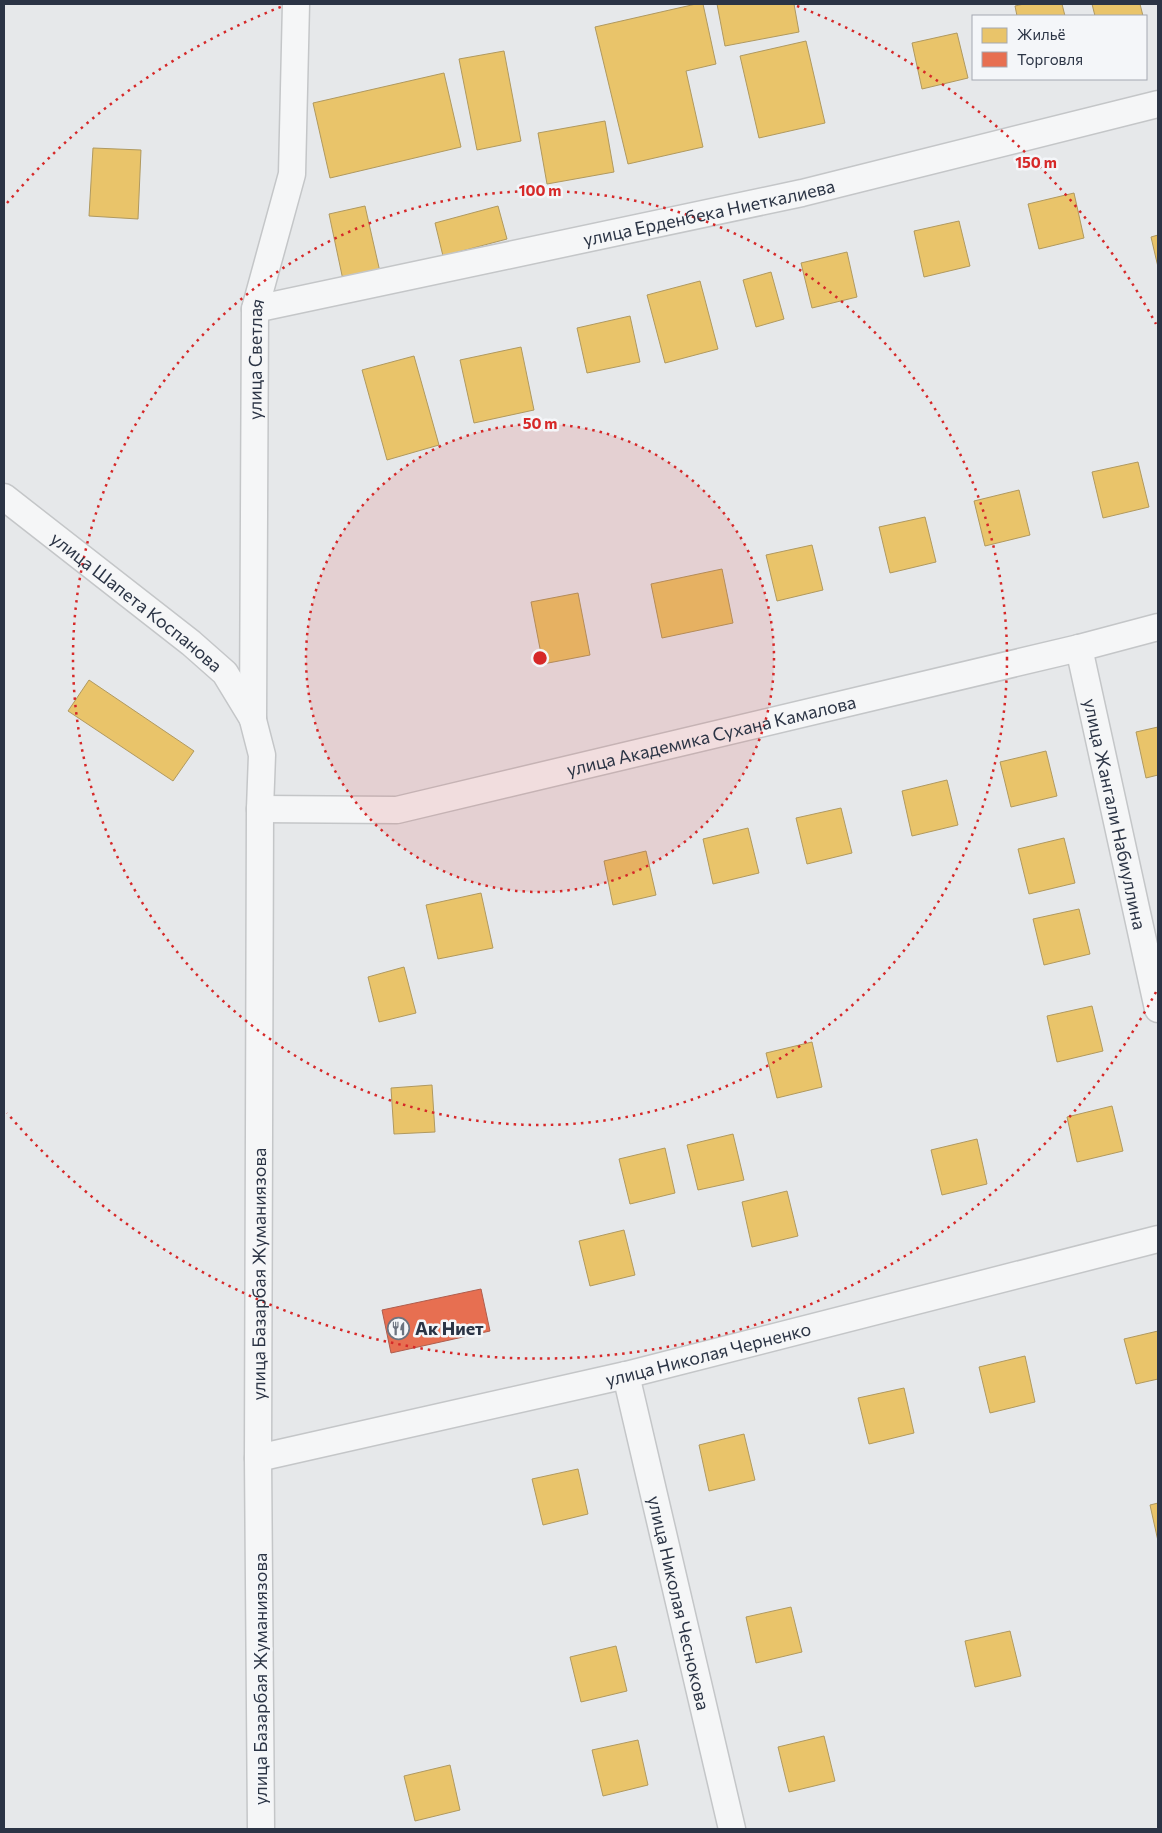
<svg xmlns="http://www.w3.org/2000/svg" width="1162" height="1833" font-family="Commissioner,sans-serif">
	<rect width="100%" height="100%" fill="#e6e8ea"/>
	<g fill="#e9c46a" stroke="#b0995f">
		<polygon points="696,4 703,4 716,64 686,71 703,147 628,164 595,27"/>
		<polygon points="717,4 794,4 799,32 725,46"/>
		<polygon points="1024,4 1062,4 1065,16 1017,16 1015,6"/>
		<polygon points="1092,4 1140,4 1143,16 1095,16"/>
		<polygon points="957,33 968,78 922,89 912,43"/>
		<polygon points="806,41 825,123 759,138 740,56"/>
		<polygon points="504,51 521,141 477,150 459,59"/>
		<polygon points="444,73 461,147 330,178 313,103"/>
		<polygon points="605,121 614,172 547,184 538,133"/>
		<polygon points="93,148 141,150 138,219 89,216"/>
		<polygon points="1074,193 1084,238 1039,249 1028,204"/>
		<polygon points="365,206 380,272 343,280 329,214"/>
		<polygon points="498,206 507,239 443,256 435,223"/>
		<polygon points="959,221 970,266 924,277 914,231"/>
		<polygon points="1158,235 1158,267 1151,237"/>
		<polygon points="847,252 857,297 812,308 801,263"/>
		<polygon points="771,272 784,319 756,327 743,280"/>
		<polygon points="700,281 718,349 665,363 647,295"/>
		<polygon points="630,316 640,362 587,373 577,328"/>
		<polygon points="521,347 534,410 474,423 460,360"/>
		<polygon points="414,356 439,445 387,460 362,370"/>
		<polygon points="1138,462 1149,507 1103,518 1092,472"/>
		<polygon points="1019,490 1030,535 985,546 974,501"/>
		<polygon points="925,517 936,562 890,573 879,527"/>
		<polygon points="812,545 823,590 777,601 766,555"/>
		<polygon points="722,569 733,623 662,638 651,584"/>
		<polygon points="578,593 590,655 543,664 531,602"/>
		<polygon points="89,680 194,751 173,781 68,711"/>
		<polygon points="1158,727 1158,775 1146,778 1136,732"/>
		<polygon points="1046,751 1057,796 1011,807 1000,762"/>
		<polygon points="947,780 958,825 912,836 902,791"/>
		<polygon points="841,808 852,853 807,864 796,818"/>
		<polygon points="748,828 759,873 713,884 703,839"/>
		<polygon points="1064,838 1075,883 1029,894 1018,849"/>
		<polygon points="646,851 656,895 613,905 604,861"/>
		<polygon points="481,893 493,948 438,959 426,905"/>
		<polygon points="1079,909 1090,954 1044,965 1033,919"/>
		<polygon points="404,967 416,1013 379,1022 368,977"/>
		<polygon points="1092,1006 1103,1051 1057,1062 1047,1016"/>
		<polygon points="812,1042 822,1087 777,1098 766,1053"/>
		<polygon points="432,1085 435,1132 394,1134 391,1088"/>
		<polygon points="1112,1106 1123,1151 1077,1162 1067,1117"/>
		<polygon points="733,1134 744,1180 698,1190 687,1145"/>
		<polygon points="977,1139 987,1184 942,1195 931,1150"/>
		<polygon points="665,1148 675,1193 630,1204 619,1159"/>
		<polygon points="787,1191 798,1236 752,1247 742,1202"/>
		<polygon points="624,1230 635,1275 590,1286 579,1241"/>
		<polygon points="1158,1331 1158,1379 1136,1384 1124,1339"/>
		<polygon points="1025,1356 1035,1402 990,1413 979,1367"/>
		<polygon points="904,1388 914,1433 869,1444 858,1398"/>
		<polygon points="744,1434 755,1480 709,1491 699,1445"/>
		<polygon points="578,1469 588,1514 543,1525 532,1479"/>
		<polygon points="1158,1503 1158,1541 1150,1505"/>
		<polygon points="791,1607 802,1652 756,1663 746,1617"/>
		<polygon points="1010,1631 1021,1676 975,1687 965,1641"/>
		<polygon points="616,1646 627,1691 581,1702 570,1657"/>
		<polygon points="824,1736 835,1781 789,1792 778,1747"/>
		<polygon points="638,1740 648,1785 603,1796 592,1750"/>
		<polygon points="450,1765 460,1810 415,1821 404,1776"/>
	</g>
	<polygon fill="#e76f51" stroke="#af5d4d" points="481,1289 490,1331 391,1353 382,1310"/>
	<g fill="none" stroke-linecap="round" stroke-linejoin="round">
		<defs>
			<g id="street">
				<path id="s1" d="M255 309 802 193 1158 104"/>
				<path id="s2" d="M4 497 191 643 225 673 253 719"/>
				<path id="s3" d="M1079 648 1158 1009"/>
				<path id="s4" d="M260 809 397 810 1079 648 1158 627"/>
				<path id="s5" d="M626 1375 732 1829"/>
				<path id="s6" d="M258 1458 626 1375 1158 1239"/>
				<path id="s7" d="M261 1829 258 1458 260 809 262 755 253 720 255 309 292 174 296 4"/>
			</g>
		</defs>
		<use href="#street" stroke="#c4c6c8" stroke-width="29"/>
		<use href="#street" stroke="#f5f6f7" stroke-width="26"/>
	</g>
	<circle cx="540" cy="658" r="234" fill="#d62828" fill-opacity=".12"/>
	<g fill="none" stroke="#d62828" stroke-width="2.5" stroke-dasharray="2.5 5">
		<circle cx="540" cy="658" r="234"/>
		<circle cx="540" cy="658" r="467"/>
		<path d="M1156 992A701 701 0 0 1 7 1113M7 203A701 701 0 0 1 283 6M797 6A701 701 0 0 1 1156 324"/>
	</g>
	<defs>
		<symbol id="restaurant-ring" viewBox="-11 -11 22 22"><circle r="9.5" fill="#f4f6f9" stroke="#6c737f" stroke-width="1.5"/><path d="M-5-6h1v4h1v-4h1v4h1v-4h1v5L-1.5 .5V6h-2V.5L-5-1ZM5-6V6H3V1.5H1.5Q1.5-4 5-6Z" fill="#6c737f"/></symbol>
	</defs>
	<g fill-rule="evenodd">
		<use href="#restaurant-ring" x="386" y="1316" width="25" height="25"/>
	</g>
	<g text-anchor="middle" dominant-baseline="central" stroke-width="5" stroke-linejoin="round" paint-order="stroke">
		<g font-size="18" fill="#2b3445" stroke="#f4f6f9">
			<text stroke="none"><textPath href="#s1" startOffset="464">улица Ерденбека Ниеткалиева</textPath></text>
			<text stroke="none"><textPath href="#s7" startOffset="1471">улица Светлая</textPath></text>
			<text stroke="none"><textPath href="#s2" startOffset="169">улица Шапета Коспанова</textPath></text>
			<text stroke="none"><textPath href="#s4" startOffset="460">улица Академика Сухана Камалова</textPath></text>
			<text stroke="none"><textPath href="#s3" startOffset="170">улица Жангали Набиуллина</textPath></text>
			<text stroke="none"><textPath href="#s7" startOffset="555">улица Базарбая Жуманиязова</textPath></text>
			<text stroke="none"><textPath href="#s6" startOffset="462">улица Николая Черненко</textPath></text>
			<text stroke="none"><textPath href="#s5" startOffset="234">улица Николая Чеснокова</textPath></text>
			<text transform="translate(260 1679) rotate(-90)">улица Базарбая Жуманиязова</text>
		</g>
		<g font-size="18" font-weight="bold" fill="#2b3445" stroke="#f4f6f9" text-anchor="start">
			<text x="415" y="1328">Ак Ниет</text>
		</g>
	</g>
	<circle cx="540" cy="658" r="8" fill="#d62828" stroke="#f4f6f9" stroke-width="2.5"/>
	<g font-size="15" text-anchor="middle" font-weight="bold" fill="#d62828" stroke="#f4f6f9" stroke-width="5" stroke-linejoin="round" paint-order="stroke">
		<text x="1036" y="168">150 m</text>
		<text x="540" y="196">100 m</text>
		<text x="540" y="429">50 m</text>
	</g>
	<rect width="1162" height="1833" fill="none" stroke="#2b3445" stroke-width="10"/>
	<rect x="972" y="15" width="175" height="65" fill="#f4f6f9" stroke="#a4a8b1"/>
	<rect x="982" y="28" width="25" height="15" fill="#e9c46a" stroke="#a4a8b1"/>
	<text x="1017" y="40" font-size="15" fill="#2b3445">Жильё</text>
	<rect x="982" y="52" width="25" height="15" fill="#e76f51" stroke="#a4a8b1"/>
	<text x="1017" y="65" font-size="15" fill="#2b3445">Торговля</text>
</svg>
